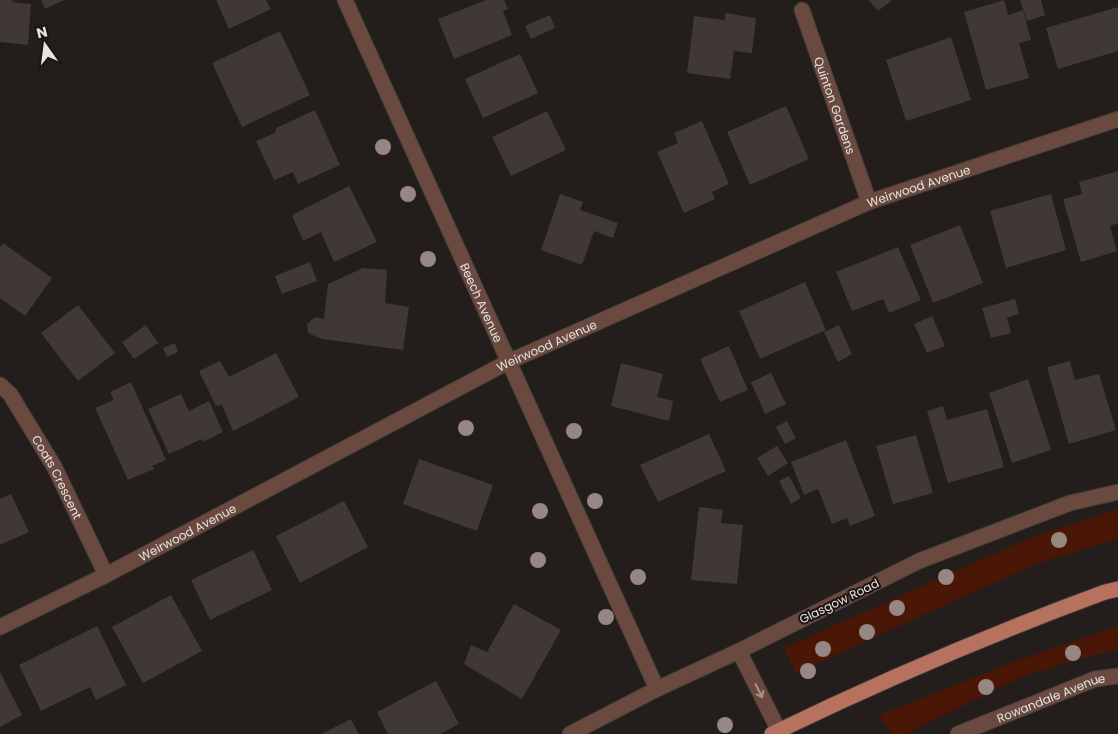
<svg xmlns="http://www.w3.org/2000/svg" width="1118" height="734" font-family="Poppins,sans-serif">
	<rect width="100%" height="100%" fill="#231d1b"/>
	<g fill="#4a1707">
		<polygon points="1118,509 1118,539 1033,565 796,673 784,648 1032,537"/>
		<polygon points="1118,626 1118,650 1095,655 1023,676 906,734 892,734 879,715 1008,664"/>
	</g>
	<g fill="#3f3836">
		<polygon points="0,0 13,0 12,2 31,4 28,45 0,42"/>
		<polygon points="41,0 64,0 45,9"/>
		<polygon points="216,0 266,0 271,9 229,29"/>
		<polygon points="486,0 504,0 508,9 503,11 512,35 454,59 438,19"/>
		<polygon points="869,0 892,0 878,11"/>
		<polygon points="1004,0 1008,15 1023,10 1031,40 1019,43 1029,78 986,90 964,12"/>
		<polygon points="1020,0 1041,0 1045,15 1027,21"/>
		<polygon points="1118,7 1118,51 1058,69 1046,28"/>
		<polygon points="725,13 756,18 752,53 734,51 730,79 687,73 694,16 725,20"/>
		<polygon points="550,15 555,28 531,39 525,26"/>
		<polygon points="280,31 310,95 242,127 212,63"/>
		<polygon points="951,37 971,100 906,121 886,60"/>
		<polygon points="520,54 538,93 483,118 465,79"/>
		<polygon points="786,106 809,159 750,185 727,132"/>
		<polygon points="315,110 340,165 298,184 293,172 274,180 256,141 275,133 276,128"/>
		<polygon points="547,111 566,150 511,176 492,137"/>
		<polygon points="702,121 729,184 712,192 715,199 684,213 657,152 678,143 674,133"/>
		<polygon points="1118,171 1118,223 1110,226 1117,251 1081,262 1063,199 1082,194 1079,182"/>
		<polygon points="349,186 377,242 334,262 321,232 303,241 292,215"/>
		<polygon points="560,194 583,202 580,210 618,223 613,238 594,231 582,265 541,250"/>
		<polygon points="1051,194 1066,250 1006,268 990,211"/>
		<polygon points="960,225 983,283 933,303 910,245"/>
		<polygon points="3,243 52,278 25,316 0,298 0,247"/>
		<polygon points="898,247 921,300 889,313 883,299 852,311 836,272"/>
		<polygon points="310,262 317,281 282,294 275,276"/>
		<polygon points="363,268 387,270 385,303 409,307 403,350 322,339 308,333 307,324 315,317 324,319 328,284"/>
		<polygon points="805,282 826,330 760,359 739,311"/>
		<polygon points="1015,299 1019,314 1007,318 1011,333 991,338 982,308"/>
		<polygon points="78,305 115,353 78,381 41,333"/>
		<polygon points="932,316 945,346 927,353 914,324"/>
		<polygon points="146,325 158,343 134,359 122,342"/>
		<polygon points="839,325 852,354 838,362 824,332"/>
		<polygon points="175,343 178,352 167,357 163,348"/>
		<polygon points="729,346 748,390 720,402 700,359"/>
		<polygon points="276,353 299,397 233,431 222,405 216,406 199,371 220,361 229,377"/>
		<polygon points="1070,361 1075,380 1099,374 1116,430 1069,444 1047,367"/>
		<polygon points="621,363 663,374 657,397 673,401 669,421 611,406"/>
		<polygon points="771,373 786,404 765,414 751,382"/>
		<polygon points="1028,379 1051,450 1012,463 989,393"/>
		<polygon points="131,382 166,460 152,466 154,469 128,480 95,408 114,400 110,392"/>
		<polygon points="181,394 189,411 209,401 223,432 203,442 202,439 169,454 148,409"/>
		<polygon points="943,406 947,420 987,409 1004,467 948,483 927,411"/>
		<polygon points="787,421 796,438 785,444 776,427"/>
		<polygon points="709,434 726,471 658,502 640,465"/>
		<polygon points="916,435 933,493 893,504 876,446"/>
		<polygon points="846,440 875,516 850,526 847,518 832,524 818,489 804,495 791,462"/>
		<polygon points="777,446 788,463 768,476 757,458"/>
		<polygon points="419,459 493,485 477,531 403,504"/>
		<polygon points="789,476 801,498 791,504 779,481"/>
		<polygon points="11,494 29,532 0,545 0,499"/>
		<polygon points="344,501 368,547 300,583 276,536"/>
		<polygon points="699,507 723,510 721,523 743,525 737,584 691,580"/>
		<polygon points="253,550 272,590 210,620 191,580"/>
		<polygon points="171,595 202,651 143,683 112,627"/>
		<polygon points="514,604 561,630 522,699 464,664 471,645 487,652"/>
		<polygon points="97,626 126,685 96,700 90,687 41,711 19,665"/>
		<polygon points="0,672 22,715 0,727"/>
		<polygon points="436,681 459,724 440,734 388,734 377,712"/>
		<polygon points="351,719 359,734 321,734"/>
	</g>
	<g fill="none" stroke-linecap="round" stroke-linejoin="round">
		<defs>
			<g id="minor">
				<path id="s1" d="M345 0 657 689"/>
				<path id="s2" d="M802 10 869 202"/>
				<path id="s3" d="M0 385 10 394 55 468 106 575"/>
				<path id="s4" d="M0 627 106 575 508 362 869 202 1118 119"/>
				<polyline points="739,651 779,731"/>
				<polyline points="570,734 657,689 739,651 919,561 1070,503 1118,492"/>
				<path id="s5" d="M958 734 1095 679 1118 676"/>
			</g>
			<path id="major" d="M772 734C881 681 991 634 1105 592L1118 589"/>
		</defs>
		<use href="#minor" stroke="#3e3937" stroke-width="17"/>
		<use href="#major" stroke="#3e3937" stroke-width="17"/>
		<use href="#minor" stroke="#6a493f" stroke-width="15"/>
		<use href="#major" stroke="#b6725e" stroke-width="15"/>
	</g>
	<g fill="#978782">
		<circle cx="383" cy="147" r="8"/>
		<circle cx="408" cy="194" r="8"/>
		<circle cx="428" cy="259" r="8"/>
		<circle cx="466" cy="428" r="8"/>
		<circle cx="574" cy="431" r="8"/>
		<circle cx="595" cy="501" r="8"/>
		<circle cx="540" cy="511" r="8"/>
		<circle cx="1059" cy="540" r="8"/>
		<circle cx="538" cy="560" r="8"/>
		<circle cx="638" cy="577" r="8"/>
		<circle cx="946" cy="577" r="8"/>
		<circle cx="897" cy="608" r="8"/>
		<circle cx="606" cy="617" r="8"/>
		<circle cx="867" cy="632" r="8"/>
		<circle cx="823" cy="649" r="8"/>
		<circle cx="1073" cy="653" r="8"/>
		<circle cx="808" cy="671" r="8"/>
		<circle cx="986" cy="687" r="8"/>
		<circle cx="725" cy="725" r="8"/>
	</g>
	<defs><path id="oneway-shaft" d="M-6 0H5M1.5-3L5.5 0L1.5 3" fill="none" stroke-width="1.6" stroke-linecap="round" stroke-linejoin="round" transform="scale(1.25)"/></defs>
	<use stroke="#a89690" href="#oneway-shaft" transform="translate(759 691) rotate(63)"/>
	<g text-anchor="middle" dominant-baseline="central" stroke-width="4" stroke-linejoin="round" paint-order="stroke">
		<g font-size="12" fill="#e7e3e1" stroke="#1a1412">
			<text stroke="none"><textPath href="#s2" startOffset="101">Quinton Gardens</textPath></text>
			<text stroke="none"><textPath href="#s4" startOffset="1020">Weirwood Avenue</textPath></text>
			<text stroke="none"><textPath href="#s1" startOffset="332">Beech Avenue</textPath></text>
			<text stroke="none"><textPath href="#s4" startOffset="615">Weirwood Avenue</textPath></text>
			<text stroke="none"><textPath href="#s3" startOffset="109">Coats Crescent</textPath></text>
			<text stroke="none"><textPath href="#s4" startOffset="210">Weirwood Avenue</textPath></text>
			<text transform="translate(839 601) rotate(-26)">Glasgow Road</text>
			<text stroke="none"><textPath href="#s5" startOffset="100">Rowandale Avenue</textPath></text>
		</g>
	</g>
	<g transform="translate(45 45) rotate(346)" stroke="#1a1412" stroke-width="4" paint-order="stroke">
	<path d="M0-4L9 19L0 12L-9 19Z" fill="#e7e3e1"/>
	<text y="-8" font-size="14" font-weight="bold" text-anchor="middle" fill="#e7e3e1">N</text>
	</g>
</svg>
